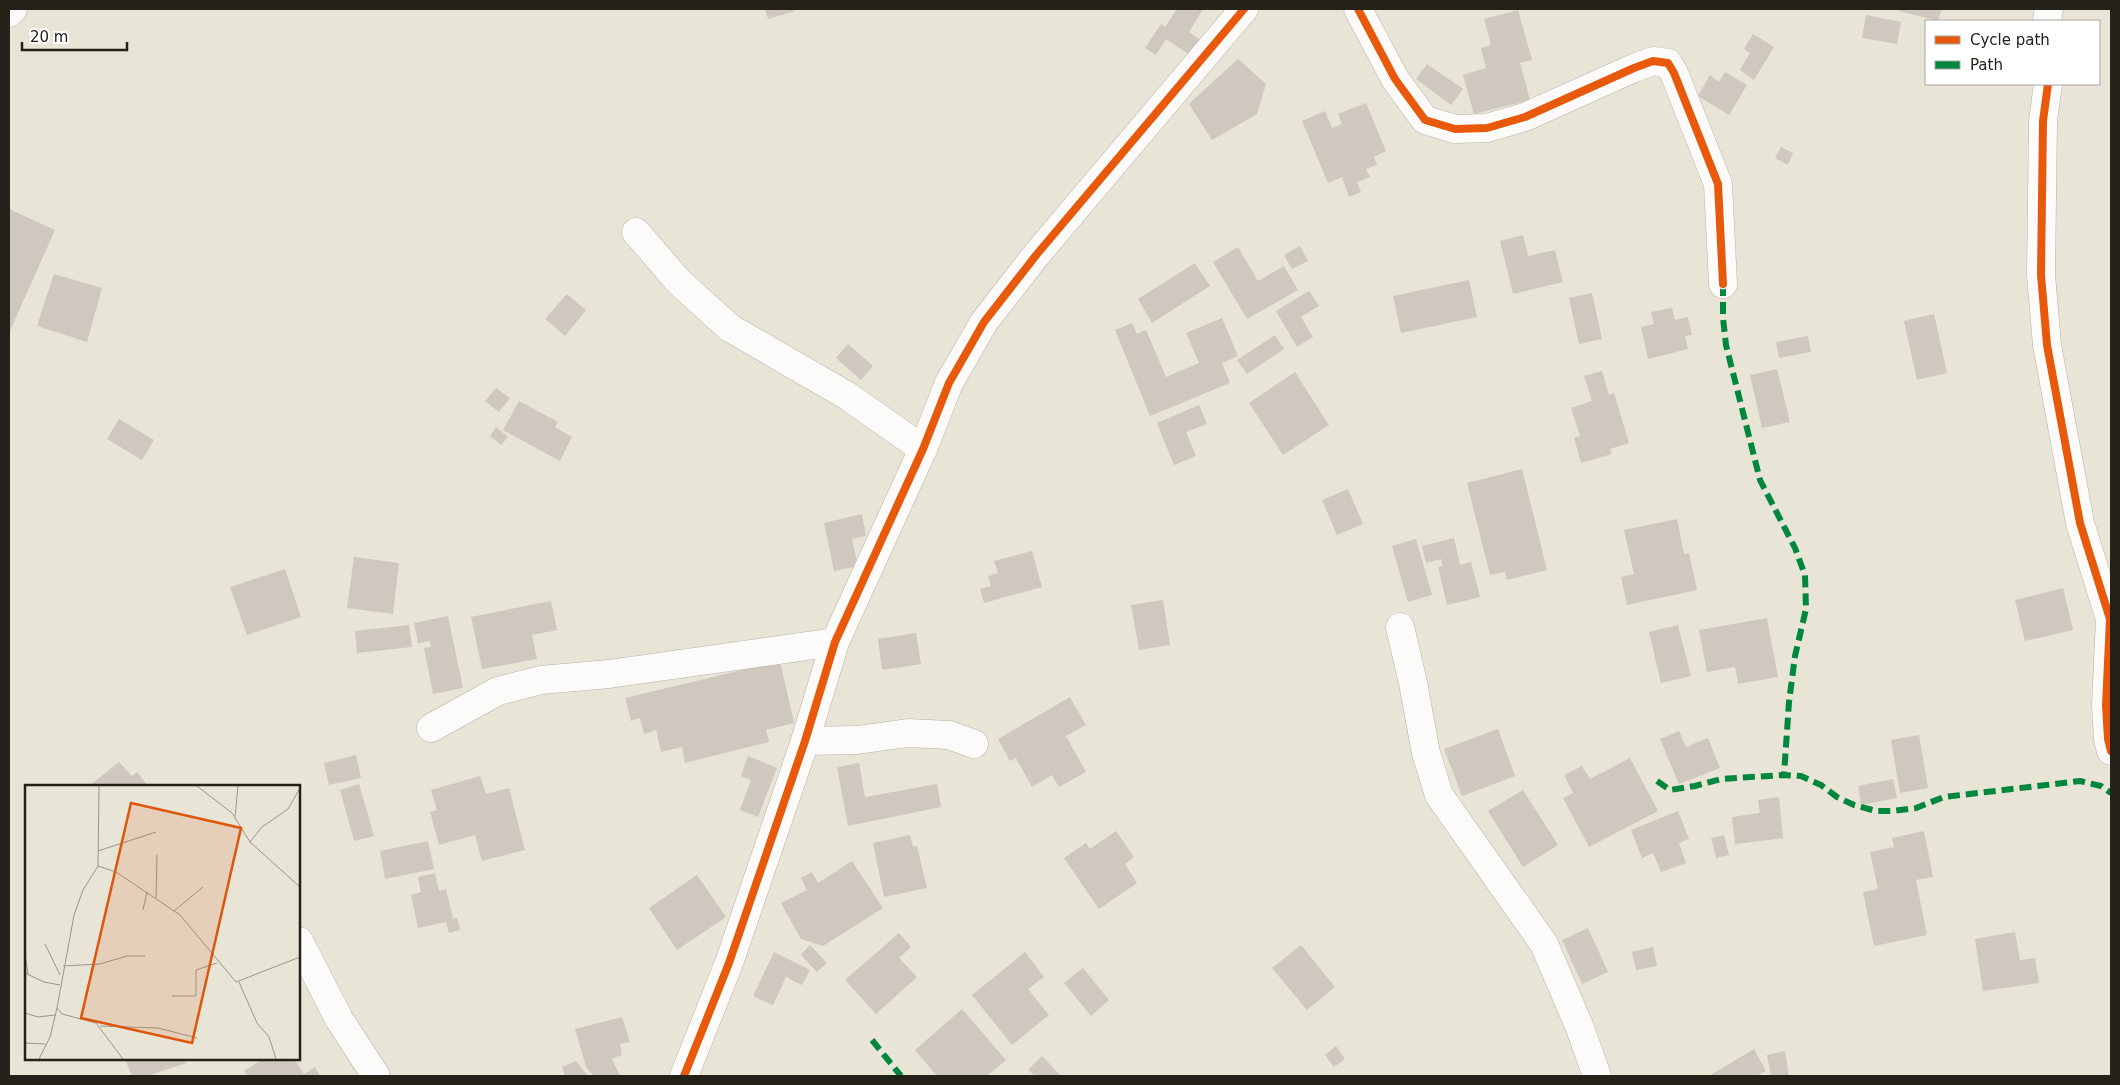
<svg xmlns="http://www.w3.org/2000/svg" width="2120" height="1085" font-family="'DejaVu Sans',sans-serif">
	<rect width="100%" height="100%" fill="#e8e4d6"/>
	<g fill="#cec8bf">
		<polygon points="765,9 795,9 795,11 768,19"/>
		<polygon points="1177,9 1203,9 1189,32 1200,40 1190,55 1166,39 1156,55 1145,48 1161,24 1165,27"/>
		<polygon points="1900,9 1942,9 1938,21 1899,11"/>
		<polygon points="1518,10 1532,60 1520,63 1530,100 1474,114 1463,75 1486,68 1481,48 1491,45 1484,19"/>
		<polygon points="1866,15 1901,22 1897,44 1862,38"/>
		<polygon points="1753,34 1774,47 1754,80 1740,70 1750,53 1744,49"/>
		<polygon points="1238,59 1266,84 1257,114 1212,140 1189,104"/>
		<polygon points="1427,64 1463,89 1451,105 1416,79"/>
		<polygon points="1725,72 1747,85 1729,115 1698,96 1710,75 1719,82"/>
		<polygon points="1366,103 1386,151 1374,157 1377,165 1366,169 1370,177 1357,182 1361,192 1349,197 1342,177 1328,183 1302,121 1325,111 1332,128 1342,124 1338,114"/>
		<polygon points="1781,147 1793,153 1788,165 1775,158"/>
		<polygon points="9,209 55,230 9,333"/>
		<polygon points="1523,235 1528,256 1555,250 1563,282 1513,294 1500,241"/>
		<polygon points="1300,246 1308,261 1292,269 1284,255"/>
		<polygon points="1238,247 1258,281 1284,266 1298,290 1247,319 1213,262"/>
		<polygon points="1195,263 1210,286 1152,323 1138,299"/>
		<polygon points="54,274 102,288 87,342 37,326"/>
		<polygon points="1469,280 1477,317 1401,333 1393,296"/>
		<polygon points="1309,291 1319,306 1301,317 1313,337 1297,347 1276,311"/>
		<polygon points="1592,293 1602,339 1579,344 1569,298"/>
		<polygon points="567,294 586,310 565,336 545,319"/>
		<polygon points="1672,308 1675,320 1688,317 1692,335 1685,336 1688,349 1648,359 1641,327 1654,324 1651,312"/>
		<polygon points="1934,314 1947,373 1917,380 1904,321"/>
		<polygon points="1222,318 1238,356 1222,363 1230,383 1150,416 1115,330 1132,323 1137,334 1146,330 1166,377 1199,363 1186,333"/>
		<polygon points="1275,335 1284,349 1247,374 1237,360"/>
		<polygon points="1808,336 1811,352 1779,358 1776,342"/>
		<polygon points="848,344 873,366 861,380 836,358"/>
		<polygon points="1777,369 1790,422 1762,428 1750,375"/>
		<polygon points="1602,371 1609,395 1614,393 1629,443 1610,449 1612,454 1581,463 1574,438 1580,436 1571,408 1592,401 1584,376"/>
		<polygon points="1295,372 1329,425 1283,455 1249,403"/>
		<polygon points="496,388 510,398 499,412 485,401"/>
		<polygon points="519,401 558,422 555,427 572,437 560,461 503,430"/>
		<polygon points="1199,405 1207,424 1186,432 1196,456 1174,465 1157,423"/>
		<polygon points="119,419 154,440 142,460 107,439"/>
		<polygon points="496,427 508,437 501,445 490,436"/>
		<polygon points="1522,469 1547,570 1507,580 1505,572 1490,575 1467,483"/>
		<polygon points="1348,489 1363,524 1337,535 1322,500"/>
		<polygon points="862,514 866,536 852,539 858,566 834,571 824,523"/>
		<polygon points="1677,519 1684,554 1689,553 1697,590 1627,605 1621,577 1634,574 1624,530"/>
		<polygon points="1454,538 1460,565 1471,562 1480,597 1447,605 1438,567 1443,566 1441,559 1426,563 1422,546"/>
		<polygon points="1416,539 1432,595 1408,602 1392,546"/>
		<polygon points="1032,551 1042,587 984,603 980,589 991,586 988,576 998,573 994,561"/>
		<polygon points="354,557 399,563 393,614 347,608"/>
		<polygon points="285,569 301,617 247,635 230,587"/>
		<polygon points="2063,588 2073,630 2025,641 2015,600"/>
		<polygon points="1163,600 1170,645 1139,650 1131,605"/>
		<polygon points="551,601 557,630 532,635 537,659 482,669 471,617"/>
		<polygon points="448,616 463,688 433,694 424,648 431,647 430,641 418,643 414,623"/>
		<polygon points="1767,618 1778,677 1738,684 1735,667 1707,672 1699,630"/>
		<polygon points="409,625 412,647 357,653 355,631"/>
		<polygon points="1678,625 1691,676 1661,683 1649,632"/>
		<polygon points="916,633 921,664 882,670 878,639"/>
		<polygon points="780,661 794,723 766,730 769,742 685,763 682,747 661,752 656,730 644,734 640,718 631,721 625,698"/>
		<polygon points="1070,697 1086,725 1066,736 1086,772 1059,787 1052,775 1032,787 1016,758 1010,761 998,739"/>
		<polygon points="1498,729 1515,776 1462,796 1444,749"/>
		<polygon points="1679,731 1686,747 1708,738 1720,768 1679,784 1660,739"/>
		<polygon points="1919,735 1928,788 1900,793 1891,740"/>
		<polygon points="356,755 361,778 329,785 324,763"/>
		<polygon points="748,756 777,768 758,817 740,810 751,780 741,776"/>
		<polygon points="1630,758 1658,811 1589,847 1563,798 1573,793 1564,775 1582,766 1590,779"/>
		<polygon points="119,762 132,776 137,772 148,786 89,786"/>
		<polygon points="859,763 865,797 937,784 941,807 848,826 837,767"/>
		<polygon points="480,776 486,794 509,788 525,850 482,861 475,835 439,845 430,812 437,810 431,790"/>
		<polygon points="1893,779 1897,798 1861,805 1858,786"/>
		<polygon points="359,784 374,836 354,841 340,790"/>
		<polygon points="1523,790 1558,845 1523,867 1488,811"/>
		<polygon points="1779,797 1783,838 1735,844 1732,817 1760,813 1758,800"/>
		<polygon points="1678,811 1689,839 1679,843 1686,863 1661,872 1653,853 1642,858 1631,830"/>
		<polygon points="1116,831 1134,857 1125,864 1137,883 1099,909 1064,858 1086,843 1090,849"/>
		<polygon points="1924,831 1933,877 1916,880 1927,935 1874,946 1863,892 1878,889 1870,852 1894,847 1892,838"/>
		<polygon points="910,835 913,847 917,846 927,888 884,897 873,843"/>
		<polygon points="1724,835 1729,855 1716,858 1711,838"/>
		<polygon points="428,841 434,869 385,879 380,851"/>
		<polygon points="852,861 883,908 823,946 801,939 781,903 807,890 801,878 812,872 818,883"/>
		<polygon points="435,873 439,891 446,889 453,919 457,918 460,930 449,933 446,922 418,928 411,895 421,892 418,877"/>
		<polygon points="697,875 726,917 677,950 649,908"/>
		<polygon points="1588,928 1608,972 1582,984 1562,940"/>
		<polygon points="2015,932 2020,960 2035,958 2039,983 1983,991 1975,939"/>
		<polygon points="899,933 911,947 899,958 917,977 876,1014 845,980"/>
		<polygon points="810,945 827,963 817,972 801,955"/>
		<polygon points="1301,945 1335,987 1307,1010 1272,968"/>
		<polygon points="1653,947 1657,966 1636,970 1632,952"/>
		<polygon points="774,952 810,970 802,985 786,977 773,1005 753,996"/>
		<polygon points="1025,952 1044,977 1028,989 1049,1015 1012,1045 972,995"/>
		<polygon points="1083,968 1109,1000 1091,1016 1064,983"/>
		<polygon points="962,1009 1006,1060 987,1076 937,1076 915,1050"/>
		<polygon points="622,1017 630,1042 620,1044 622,1055 612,1059 620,1076 594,1076 586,1067 575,1029"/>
		<polygon points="1336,1046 1345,1059 1334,1067 1325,1055"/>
		<polygon points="1754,1049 1766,1071 1756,1076 1709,1076"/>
		<polygon points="1785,1051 1789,1076 1771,1076 1767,1055"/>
		<polygon points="1042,1056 1061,1076 1035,1076 1028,1070"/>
		<polygon points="125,1059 184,1059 187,1063 146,1076 132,1076"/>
		<polygon points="263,1059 294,1059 304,1074 315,1067 320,1076 248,1076 244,1071"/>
		<polygon points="576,1061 588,1076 565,1076 562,1067"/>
	</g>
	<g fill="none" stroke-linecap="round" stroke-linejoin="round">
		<defs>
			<g id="minor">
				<polyline points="1358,9 1395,79 1425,120 1455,129 1487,128 1525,117 1634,68 1653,61 1668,63 1674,73 1718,184 1723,284"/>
				<polyline points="2047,21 2049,9"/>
				<polyline points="2048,84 2043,121 2041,275 2047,345 2080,523 2110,619 2106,705 2108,739 2111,751"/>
				<polyline points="636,232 679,282 730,328 846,395 923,449"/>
				<polyline points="1400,627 1413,683 1426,753 1439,795 1544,944 1580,1028 1597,1076"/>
				<polyline points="431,728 498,691 541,680 609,674 835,642"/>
				<polyline points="805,741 857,740 908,733 949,735 974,744"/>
				<polyline points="299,941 339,1019 376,1076"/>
				<polyline points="684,1076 729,963 805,741 835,642 923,449 949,383 984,322 1037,254 1244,9"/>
			</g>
			<polyline id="tertiary" points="9,13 13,9"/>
		</defs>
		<use href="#minor" stroke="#b5b2a8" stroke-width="29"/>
		<use href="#tertiary" stroke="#b5b2a8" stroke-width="29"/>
		<use href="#minor" stroke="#fcfbf9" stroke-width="28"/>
		<use href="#tertiary" stroke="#fcfbf9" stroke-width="28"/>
		<g stroke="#00873e" stroke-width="6" stroke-dasharray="12 6" stroke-linecap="butt">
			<polyline points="1723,284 1723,318 1726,345 1760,480 1795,548 1805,575 1806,609 1795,656 1789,702 1784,775"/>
			<polyline points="1657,781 1670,790 1695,786 1721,779 1784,775 1801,776 1821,785 1837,797 1854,805 1876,811 1893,811 1916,808 1944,797 2080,781 2101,786 2111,793"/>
			<polyline points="872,1040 901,1076"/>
		</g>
		<defs>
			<g id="cycleway">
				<polyline points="1358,9 1395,79 1425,120 1455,129 1487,128 1525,117 1634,68 1653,61 1668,63 1674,73 1718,184 1723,284"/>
				<polyline points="2048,84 2043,121 2041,275 2047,345 2080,523 2110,619 2106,705 2108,739 2111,751"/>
				<polyline points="684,1076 729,963 805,741 835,642 923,449 949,383 984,322 1037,254 1244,9"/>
			</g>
		</defs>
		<use href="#cycleway" stroke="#fff" stroke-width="11"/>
		<use href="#cycleway" stroke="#e8590c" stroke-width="8"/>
	</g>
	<g transform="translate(25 785)">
		<rect width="275" height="275" fill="#e8e4d6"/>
		<path fill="none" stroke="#9a968a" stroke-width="1" d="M172 1 207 28 225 57 275 102M210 32 213 1M225 57 237 42 263 24 275 3M73 66 131 47M73 81 91 87 155 130 211 197 275 172M131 113 132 70M118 125 122 107M149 126 178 102M20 159 35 190M0 169 3 189M38 181 75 179 102 171H120M0 188 19 197 35 200M214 197 232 238 244 252 251 274M147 211H171V185L192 178M32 223 37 229 71 238 98 274M0 228 13 232 30 230M75 241 133 243 172 253M0 258 20 259M14 274 25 252 32 223 49 130 58 105 73 81 74 1"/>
		<path fill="#de560d" fill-opacity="0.15" stroke="#de560d" stroke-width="2.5" d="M106 18 216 43 167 258 56 233Z"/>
		<rect width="275" height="275" fill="none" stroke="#242118" stroke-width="2.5"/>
	</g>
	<rect width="2120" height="1085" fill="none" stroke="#242118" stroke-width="20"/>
	<rect x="1925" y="20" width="175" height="65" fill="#ffffff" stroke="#a7a6a3"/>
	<rect x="1935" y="36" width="25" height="8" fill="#e8590c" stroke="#a7a6a3"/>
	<text x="1970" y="45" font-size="15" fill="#242118">Cycle path</text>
	<rect x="1935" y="61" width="25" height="8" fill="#00873e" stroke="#a7a6a3"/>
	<text x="1970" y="70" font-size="15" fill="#242118">Path</text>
	<path d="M22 42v8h105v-8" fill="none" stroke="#242118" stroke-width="2.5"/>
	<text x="30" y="42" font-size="15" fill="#242118" stroke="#ffffff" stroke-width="4" paint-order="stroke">20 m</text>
</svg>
